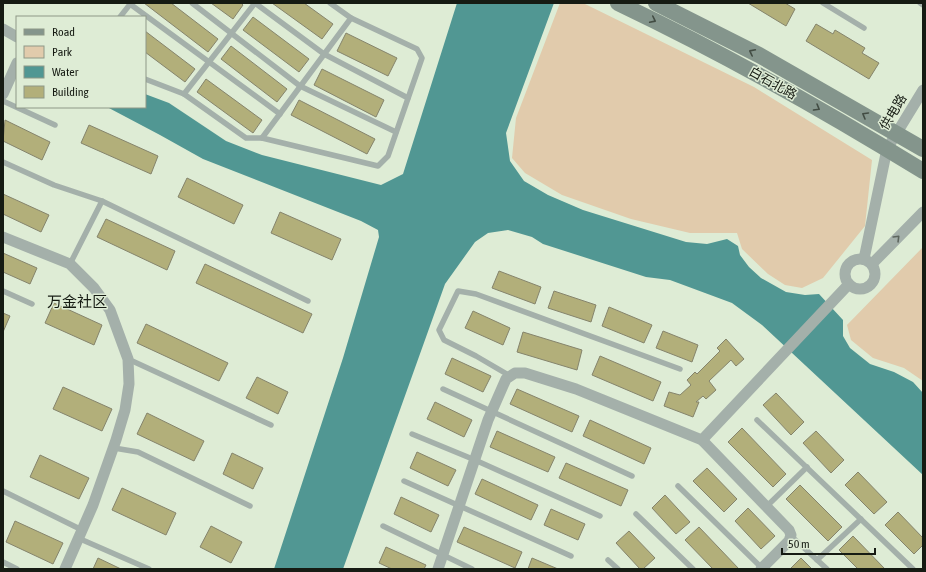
<svg xmlns="http://www.w3.org/2000/svg" width="926" height="572" font-family="'Asap Condensed','Noto Sans SC',sans-serif">
	<rect width="100%" height="100%" fill="#deecd5"/>
	<g fill="#e1cbac">
		<polygon points="560,3 583,3 754,87 872,160 865,226 823,278 802,288 785,285 768,274 742,249 737,233 690,233 631,219 562,195 525,173 512,158 516,118"/>
		<polygon points="923,247 923,381 904,368 873,358 851,340 847,325"/>
	</g>
	<polygon fill="#519793" points="457,3 554,3 506,133 510,161 524,181 548,195 583,210 686,242 707,244 727,239 738,246 740,255 749,267 761,278 786,292 805,295 819,294 843,320 843,336 850,348 870,364 894,372 913,382 923,393 923,475 762,325 732,303 670,280 646,277 543,244 532,237 508,230 488,233 475,242 445,284 343,569 274,569 343,358 379,237 378,230 361,221 203,159 160,135 107,107 145,107 145,94 169,103 226,141 262,155 381,185 403,174"/>
	<g fill="#b2af7a" stroke="#85846c">
		<polygon points="144,3 171,3 218,39 208,52"/>
		<polygon points="211,3 241,3 243,5 233,19"/>
		<polygon points="272,3 304,3 333,24 322,39"/>
		<polygon points="748,3 785,3 795,9 786,26"/>
		<polygon points="253,17 309,59 299,72 243,30"/>
		<polygon points="816,24 833,34 835,30 865,48 862,53 879,63 869,79 806,41"/>
		<polygon points="145,31 195,69 185,82 145,52"/>
		<polygon points="346,33 397,58 388,76 337,51"/>
		<polygon points="231,46 287,89 277,102 221,59"/>
		<polygon points="322,69 384,100 376,117 314,85"/>
		<polygon points="206,79 262,120 253,133 197,92"/>
		<polygon points="299,100 375,139 367,154 291,115"/>
		<polygon points="5,120 50,142 42,160 3,141"/>
		<polygon points="89,125 158,156 151,174 81,143"/>
		<polygon points="187,178 243,205 234,224 178,197"/>
		<polygon points="3,194 49,215 41,232 3,214"/>
		<polygon points="280,212 341,239 332,260 271,233"/>
		<polygon points="106,219 175,251 167,270 97,237"/>
		<polygon points="3,253 37,268 30,284 3,272"/>
		<polygon points="205,264 312,314 303,333 196,283"/>
		<polygon points="499,271 541,287 535,304 492,288"/>
		<polygon points="554,291 596,305 591,322 548,308"/>
		<polygon points="54,303 102,325 94,345 45,323"/>
		<polygon points="609,307 652,325 644,343 602,326"/>
		<polygon points="473,311 510,328 503,345 465,328"/>
		<polygon points="3,313 10,316 3,332"/>
		<polygon points="146,324 228,363 219,381 137,343"/>
		<polygon points="663,331 698,345 692,362 656,348"/>
		<polygon points="523,332 582,350 577,370 517,352"/>
		<polygon points="726,339 744,359 736,366 731,360 709,381 716,390 706,399 703,396 696,402 699,402 693,417 664,406 669,392 680,395 691,385 687,380 695,372 697,374 720,351 717,348"/>
		<polygon points="600,356 661,382 653,401 592,375"/>
		<polygon points="452,358 491,376 483,392 445,374"/>
		<polygon points="257,377 288,392 278,414 246,398"/>
		<polygon points="63,387 112,409 102,431 53,409"/>
		<polygon points="517,389 579,416 572,432 510,404"/>
		<polygon points="776,393 804,422 791,435 763,405"/>
		<polygon points="435,402 472,420 464,437 427,419"/>
		<polygon points="147,413 204,441 194,461 137,434"/>
		<polygon points="590,420 651,448 644,464 583,436"/>
		<polygon points="742,428 786,474 773,487 728,442"/>
		<polygon points="497,431 555,457 548,472 490,447"/>
		<polygon points="816,431 844,460 831,473 803,443"/>
		<polygon points="417,452 456,470 448,486 410,468"/>
		<polygon points="232,453 263,468 253,489 223,474"/>
		<polygon points="40,455 89,478 79,499 30,477"/>
		<polygon points="566,463 628,490 621,506 559,478"/>
		<polygon points="707,468 737,499 724,512 693,481"/>
		<polygon points="858,472 887,502 874,514 845,485"/>
		<polygon points="482,479 538,505 531,520 475,494"/>
		<polygon points="800,485 842,527 828,541 786,499"/>
		<polygon points="122,488 176,513 166,535 112,510"/>
		<polygon points="665,495 690,522 676,534 652,508"/>
		<polygon points="401,497 439,515 431,532 394,514"/>
		<polygon points="748,508 775,536 761,549 735,521"/>
		<polygon points="551,509 585,524 578,540 544,525"/>
		<polygon points="898,512 923,538 923,545 914,554 885,525"/>
		<polygon points="15,521 63,543 53,564 6,542"/>
		<polygon points="211,526 242,542 231,563 200,547"/>
		<polygon points="464,527 522,552 515,568 457,542"/>
		<polygon points="699,527 739,569 713,569 685,540"/>
		<polygon points="629,531 655,558 643,569 640,569 616,543"/>
		<polygon points="853,536 885,569 858,569 839,550"/>
		<polygon points="386,547 426,565 424,569 392,569 379,563"/>
		<polygon points="98,558 121,569 93,569"/>
		<polygon points="532,558 558,569 528,569"/>
		<polygon points="801,558 812,569 790,569"/>
	</g>
	<g fill="none" stroke-linecap="round" stroke-linejoin="round">
		<g stroke="#a4b0aa" stroke-width="5.5">
			<polyline points="192,3 300,86 396,132"/>
			<polyline points="255,3 324,54 408,98"/>
			<polyline points="823,3 864,28"/>
			<polyline points="920,3 923,5"/>
			<polyline points="130,4 280,114"/>
			<polyline points="120,17 131,3"/>
			<polyline points="145,79 184,94 246,138 262,138 378,166 388,156 422,58 417,49 351,18 330,3"/>
			<polyline points="184,94 255,3"/>
			<polyline points="3,101 55,125"/>
			<polyline points="262,138 351,18"/>
			<polyline points="3,162 54,185 102,201 308,301"/>
			<polyline points="70,264 102,201"/>
			<polyline points="3,291 32,304"/>
			<polyline points="128,359 271,425"/>
			<polyline points="510,376 476,356 444,340 439,330 458,291 476,294 680,369"/>
			<polyline points="443,389 632,476"/>
			<polyline points="757,420 913,569"/>
			<polyline points="412,434 475,460 600,516"/>
			<polyline points="114,448 138,452 250,506"/>
			<polyline points="404,481 571,556"/>
			<polyline points="678,486 763,569"/>
			<polyline points="3,491 82,530"/>
			<polyline points="767,506 807,467"/>
			<polyline points="636,514 693,569"/>
			<polyline points="383,526 472,569"/>
			<polyline points="791,536 827,569"/>
			<polyline points="78,538 149,569"/>
			<polyline points="608,560 618,569"/>
			<polyline points="817,560 861,519"/>
			<polyline points="3,562 17,569"/>
		</g>
		<g stroke="#a4b0aa" stroke-width="11">
			<polyline points="3,29 17,37"/>
			<polyline points="3,94 17,63"/>
			<polyline points="3,237 70,264 94,288 110,310 128,359 129,384 125,410 116,440 93,505 65,569"/>
			<circle cx="860" cy="274" r="15"/>
			<polyline points="864,259 887,149 923,90"/>
			<polyline points="872,264 923,212"/>
			<polyline points="702,440 849,284"/>
			<polyline points="438,569 488,420 506,379 515,373 525,373 576,389 702,440 789,530 791,535 789,541 761,569"/>
		</g>
		<g stroke="#84958c" stroke-width="16">
			<path d="M618 3C723 53 824 110 923 171"/>
			<polyline points="656,3 759,55 923,149"/>
		</g>
	</g>
	<defs><path id="oneway-chevron" d="M-2-3.5L2.5 0L-2 3.5" fill="none" stroke-width="1.6" stroke-linecap="round" stroke-linejoin="round"/></defs>
	<g stroke="#424c43">
		<use href="#oneway-chevron" transform="translate(653 20) rotate(26)"/>
		<use href="#oneway-chevron" transform="translate(752 52) rotate(-153)"/>
		<use href="#oneway-chevron" transform="translate(817 108) rotate(30)"/>
		<use href="#oneway-chevron" transform="translate(865 115) rotate(-150)"/>
	</g>
	<use stroke="#5d665e" href="#oneway-chevron" transform="translate(897 238) rotate(-45)"/>
	<g text-anchor="middle" dominant-baseline="central" stroke-width="3" stroke-linejoin="round" paint-order="stroke">
		<g font-size="13" fill="#161b13" stroke="#deecd5">
			<text transform="translate(773 83) rotate(29)">白石北路</text>
			<text transform="translate(893 112) rotate(-59)">供电路</text>
		</g>
		<g font-size="15" fill="#161b13" stroke="#deecd5">
			<text x="77" y="301">万金社区</text>
		</g>
	</g>
	<rect width="926" height="572" fill="none" stroke="#161b13" stroke-width="8"/>
	<rect x="16" y="16" width="130" height="92" fill="#deecd5" stroke="#8e9887"/>
	<rect x="24" y="29" width="20" height="6" fill="#84958c" stroke="#8e9887"/>
	<text x="52" y="36" font-size="12" fill="#161b13">Road</text>
	<rect x="24" y="46" width="20" height="12" fill="#e1cbac" stroke="#8e9887"/>
	<text x="52" y="56" font-size="12" fill="#161b13">Park</text>
	<rect x="24" y="66" width="20" height="12" fill="#519793" stroke="#8e9887"/>
	<text x="52" y="76" font-size="12" fill="#161b13">Water</text>
	<rect x="24" y="86" width="20" height="12" fill="#b2af7a" stroke="#8e9887"/>
	<text x="52" y="96" font-size="12" fill="#161b13">Building</text>
	<path d="M782 548v6h93v-6" fill="none" stroke="#161b13" stroke-width="2"/>
	<text x="788" y="548" font-size="12" fill="#161b13" stroke="#deecd5" stroke-width="3" paint-order="stroke">50 m</text>
</svg>
